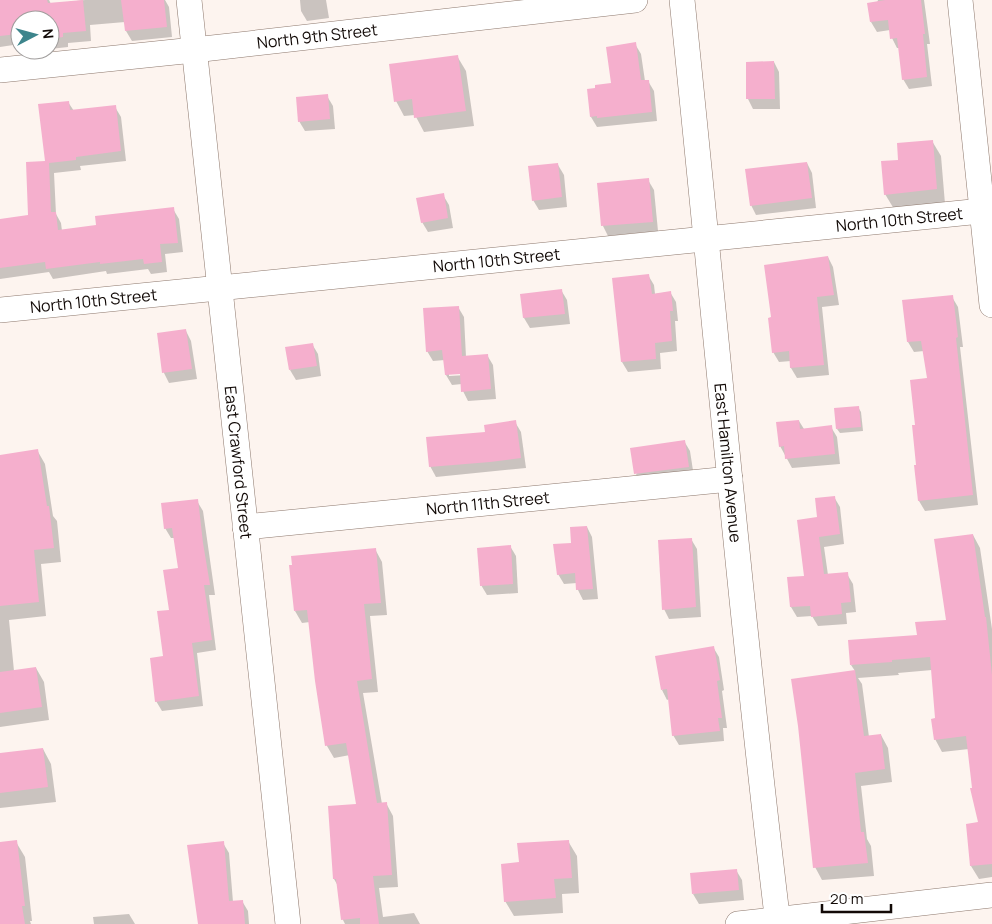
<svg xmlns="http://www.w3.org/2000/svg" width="992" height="924" font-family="Manrope,sans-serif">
	<rect width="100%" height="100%" fill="#fdf4ef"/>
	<g fill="#0003" fill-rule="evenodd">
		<polygon points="0,0 49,0 51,4 85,0 165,0 169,7 172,37 132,41 126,31 125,22 90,25 91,41 68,43 68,47 50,49 50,20 20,20 20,44 0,47"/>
		<polygon points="300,0 326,0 329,18 307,21 301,11"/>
		<polygon points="878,0 924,0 930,44 927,44 932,86 909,89 903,79 899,48 897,48 892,38 890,30 877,32 871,22"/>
		<polygon points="635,44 641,54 645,81 648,81 654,91 657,121 597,127 591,117 596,89 612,85"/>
		<polygon points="25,50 42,50 26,52"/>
		<polygon points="457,56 466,71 474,126 424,132 415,115 404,116 396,101"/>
		<polygon points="774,62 779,72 780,109 753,109 748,99"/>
		<polygon points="327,96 333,106 335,129 305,131 299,121"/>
		<polygon points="68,102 74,111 115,107 121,117 126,161 80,166 81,170 54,173 56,214 61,223 62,231 97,226 173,209 179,219 183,252 165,254 167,272 151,274 148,269 107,274 106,271 53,279 49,272 0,279 0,220 29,216 46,162"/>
		<polygon points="932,141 941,156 945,204 894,209 885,194 900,161"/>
		<polygon points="807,163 812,173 816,208 756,215 751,205"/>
		<polygon points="558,165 564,175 567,207 539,210 533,200"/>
		<polygon points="648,180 654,190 658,231 608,236 603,226 598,184"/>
		<polygon points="443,195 449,205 453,228 428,232 422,222"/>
		<polygon points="828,257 833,267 839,305 822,307 829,375 797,378 791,368 791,361 779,362 773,352"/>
		<polygon points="648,275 654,285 655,294 670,292 676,302 678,321 675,321 677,351 660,353 661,369 628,372 622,362"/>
		<polygon points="561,290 567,300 570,324 530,328 524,318 522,295"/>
		<polygon points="952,297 958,307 963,347 960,347 978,505 925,511 919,501 917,426 928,379 924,351 914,352 908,342"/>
		<path d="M458 307 464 317 466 357 487 355 493 365 496 399 468 401 463 391 462 384 452 385 446 375 445 360 433 361 427 351ZM466 372V375L449 376V374Z"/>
		<polygon points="186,331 191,341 197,379 169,383 164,373 158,334"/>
		<polygon points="312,344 318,354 321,376 296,380 290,370"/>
		<polygon points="858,407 861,412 863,431 840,433 837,429"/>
		<polygon points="799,421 804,429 831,427 837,437 840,464 792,468 780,446"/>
		<polygon points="515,422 521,432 526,468 436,477 430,466 487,433"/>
		<polygon points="684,441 690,451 694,477 641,484 636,474"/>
		<polygon points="37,450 45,464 53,516 57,521 61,562 41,564 46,616 9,620 14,671 36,668 44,682 49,720 0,727 0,456"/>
		<polygon points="834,497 840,507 844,544 824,547 828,575 847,574 853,584 856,612 846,613 847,624 818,626 812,616 797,617 791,607 805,577 819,518"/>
		<polygon points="197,501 203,511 215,595 209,595 216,650 197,653 203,706 162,711 156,701 165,657 170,611 179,569 175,538 171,538 165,528"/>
		<polygon points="587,527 592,537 598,599 583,600 578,590 577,583 564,584 558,574 573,544"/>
		<polygon points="973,535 980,548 992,629 992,877 979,879 971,866 967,825 979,824 969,749 942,752 935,739 936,719 932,670 898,673 899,675 858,678 862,684 869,737 881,735 888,748 892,782 861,786 867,839 871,846 874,876 822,880 815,867 855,671 851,665 918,636 947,621"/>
		<polygon points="691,539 697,549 701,617 669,619 664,609"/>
		<polygon points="510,546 516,556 518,593 487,595 481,585"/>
		<polygon points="375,549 382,562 387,615 370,616 378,692 363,693 382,804 386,803 393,816 398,887 379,888 383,917 414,913 420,924 345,924 343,920 338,886 334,879 358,805 350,755 334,758 327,746 316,681 310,622 302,623 295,611"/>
		<polygon points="713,647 719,657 724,690 722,691 727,728 723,728 724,741 679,745 673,735 669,699 667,700 662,690"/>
		<polygon points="43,749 51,764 56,802 0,808 0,754"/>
		<polygon points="568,841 577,856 579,893 562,894 563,913 514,916 505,901 520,864"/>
		<polygon points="16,842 25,857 32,921 30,921 31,924 0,924 0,843"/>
		<polygon points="223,843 229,853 233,902 242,901 248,911 249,924 199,924"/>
		<polygon points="736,870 742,880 744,900 699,904 693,894"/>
		<polygon points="129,914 135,924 94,924 93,917"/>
	</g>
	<g fill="#f5afcd">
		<polygon points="0,0 47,0 48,3 83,0 86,31 63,33 63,37 50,39 50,20 20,20 20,42 18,34 0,36"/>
		<polygon points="121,0 164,0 167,27 125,31"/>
		<polygon points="885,0 921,0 925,34 923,34 927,77 902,80 897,38 890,39 888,20 870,22 867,3"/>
		<polygon points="636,42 641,80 649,80 652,112 597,118 597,116 590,117 587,89 595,88 595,85 611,83 606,47"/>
		<polygon points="458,55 466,111 414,118 412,99 394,102 389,64"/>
		<polygon points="774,61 775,99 746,99 746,62"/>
		<polygon points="328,94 330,119 298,122 296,97"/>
		<polygon points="69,101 70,110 116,105 121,151 76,157 76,160 49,163 51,212 56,212 58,230 96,225 95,216 174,207 178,243 160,244 162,262 144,264 143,259 100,264 100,262 46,269 45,262 0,268 0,219 28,215 26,162 45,161 38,104"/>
		<polygon points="933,140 937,189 884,195 881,161 898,160 897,143"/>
		<polygon points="807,162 812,198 750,206 745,169"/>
		<polygon points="558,163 562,197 532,201 528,166"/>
		<polygon points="649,178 653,222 601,226 597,183"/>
		<polygon points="444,193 448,218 421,223 416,198"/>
		<polygon points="828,256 834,295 817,297 824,365 790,368 789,351 772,353 768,318 771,317 764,265"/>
		<polygon points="649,274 652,294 671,291 673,311 670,311 672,341 655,343 656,359 621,362 612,278"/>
		<polygon points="562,289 565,314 523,318 520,294"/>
		<polygon points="953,295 958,337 956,338 973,495 918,501 914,465 916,465 912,425 915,425 910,380 927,378 921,341 907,342 902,300"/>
		<polygon points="459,306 462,356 488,354 491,389 461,392 460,374 445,375 442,350 426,352 423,308"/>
		<polygon points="186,329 192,369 162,373 157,333"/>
		<polygon points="313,343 317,366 289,370 285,347"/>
		<polygon points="859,406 861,427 836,429 834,408"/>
		<polygon points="516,420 521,458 490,462 429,467 426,437 485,432 484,425"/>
		<polygon points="799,420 800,429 832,425 835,454 785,459 784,446 779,447 776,422"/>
		<polygon points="685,440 689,467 634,474 630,448"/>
		<polygon points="38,449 47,506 49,506 54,548 34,550 39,602 0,606 0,455"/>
		<polygon points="835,496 840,534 819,537 824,574 848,572 851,602 841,603 842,614 811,617 810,606 790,607 787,577 804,576 797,520 817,517 815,498"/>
		<polygon points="198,499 203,543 210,585 204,585 212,640 192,643 199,696 155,702 150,658 163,656 157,611 169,610 163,570 178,568 172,528 164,529 161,503"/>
		<polygon points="587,526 593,589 576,590 575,573 557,575 553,544 571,543 570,527"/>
		<polygon points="973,534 985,617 986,617 992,675 992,864 970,866 966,824 978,822 970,788 972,788 966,736 934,740 931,719 935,718 930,657 892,660 892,662 850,665 848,640 917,635 915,622 946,620 934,539"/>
		<polygon points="692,538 696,607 662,610 658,540"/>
		<polygon points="511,545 513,584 480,586 477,548"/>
		<polygon points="376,548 381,603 364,604 372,679 357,681 377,803 387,802 392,875 373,876 379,924 360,924 360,918 341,920 336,879 333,879 328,806 356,804 346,743 325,746 315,681 307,610 294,611 289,565 292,565 291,556"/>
		<polygon points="714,646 720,680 717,681 722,718 718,718 720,731 672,736 667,689 661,690 655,656"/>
		<polygon points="36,667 42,707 0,713 0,672"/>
		<polygon points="855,670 864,736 881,734 885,769 855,773 861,832 864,832 868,863 813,868 798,726 791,679"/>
		<polygon points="43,748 48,787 0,793 0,753"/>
		<polygon points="17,840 25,906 22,906 25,924 0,924 0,842"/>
		<polygon points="569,840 572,878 554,879 556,898 504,902 501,864 519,862 517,843"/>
		<polygon points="224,841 229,901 243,900 245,924 198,924 187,845"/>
		<polygon points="737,869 739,890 692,894 690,873"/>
	</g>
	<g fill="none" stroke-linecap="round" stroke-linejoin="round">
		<defs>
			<g id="street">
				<path id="s1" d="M189 0 288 924"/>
				<path id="s2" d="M682 0C714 308 741 617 778 924"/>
				<polyline points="960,0 992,305"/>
				<path id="s3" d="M0 70 194 50 635 0"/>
				<path id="s4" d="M0 310 992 210"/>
				<path id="s5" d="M245 527 730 479"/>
				<polyline points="738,924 992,895"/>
			</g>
		</defs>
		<use href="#street" stroke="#8d786d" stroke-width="26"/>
		<use href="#street" stroke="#fff" stroke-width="25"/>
	</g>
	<g text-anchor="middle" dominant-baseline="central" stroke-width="4" stroke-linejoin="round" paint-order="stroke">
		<g font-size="16" fill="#120a07" stroke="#fff">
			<text stroke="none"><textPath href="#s3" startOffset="319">North 9th Street</textPath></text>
			<text stroke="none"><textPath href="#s4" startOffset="904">North 10th Street</textPath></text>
			<text stroke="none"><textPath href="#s4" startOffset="499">North 10th Street</textPath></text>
			<text stroke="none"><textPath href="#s4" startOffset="94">North 10th Street</textPath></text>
			<text stroke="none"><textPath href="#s1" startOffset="465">East Crawford Street</textPath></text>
			<text stroke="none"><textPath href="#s2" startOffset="465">East Hamilton Avenue</textPath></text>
			<text stroke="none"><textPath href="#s5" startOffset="244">North 11th Street</textPath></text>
		</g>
	</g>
	<g transform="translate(35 35) rotate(84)"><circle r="24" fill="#ffffff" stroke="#a09d9c"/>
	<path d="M0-4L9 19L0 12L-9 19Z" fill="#3d858c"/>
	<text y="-8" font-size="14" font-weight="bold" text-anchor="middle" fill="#120a07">N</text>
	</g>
	<path d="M822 904v8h69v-8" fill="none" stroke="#120a07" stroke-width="2.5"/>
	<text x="830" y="904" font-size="15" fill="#120a07" stroke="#ffffff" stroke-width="4" paint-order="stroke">20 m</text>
</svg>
